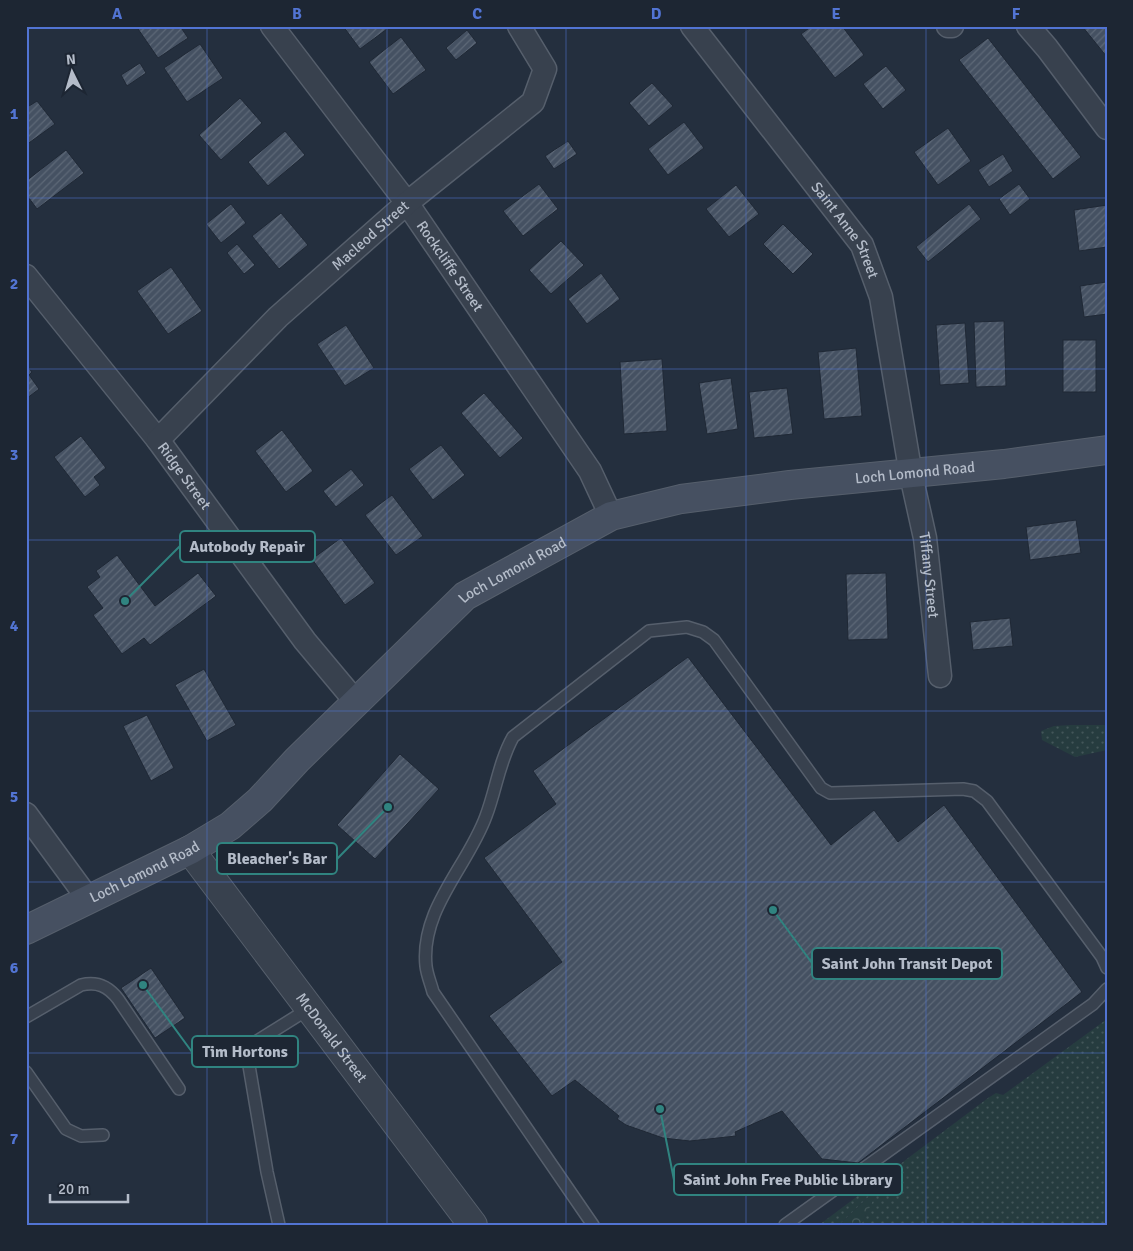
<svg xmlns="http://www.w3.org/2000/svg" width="1133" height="1251" font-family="Signika,sans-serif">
	<defs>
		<pattern id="grass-dots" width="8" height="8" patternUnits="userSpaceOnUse" patternTransform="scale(1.25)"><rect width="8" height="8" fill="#263c3f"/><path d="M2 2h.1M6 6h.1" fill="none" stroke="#435659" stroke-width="1.8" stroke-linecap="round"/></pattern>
		<pattern id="forest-crowns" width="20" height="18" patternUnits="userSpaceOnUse" patternTransform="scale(1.25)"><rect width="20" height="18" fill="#263c3f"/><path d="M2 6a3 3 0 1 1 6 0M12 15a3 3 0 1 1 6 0" fill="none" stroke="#435659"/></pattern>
		<pattern id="building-hatch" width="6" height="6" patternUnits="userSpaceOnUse" patternTransform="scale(1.25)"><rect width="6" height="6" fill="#455162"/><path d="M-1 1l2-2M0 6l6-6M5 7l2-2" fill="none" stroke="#5d6877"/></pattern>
	</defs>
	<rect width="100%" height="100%" fill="#242f3e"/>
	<g fill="url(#grass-dots)">
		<polygon points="1071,725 1107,725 1107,750 1075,757 1042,740 1041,731 1054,726"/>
		<polygon points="1107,1019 1107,1225 861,1225 879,1187 839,1225 819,1225 988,1098 996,1093 1003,1095"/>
	</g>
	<polygon fill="url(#forest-crowns)" points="880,1186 861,1225 839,1225"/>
	<g fill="url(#building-hatch)" stroke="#1f2835">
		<polygon points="136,26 180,26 188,38 158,58"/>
		<polygon points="343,26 385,26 387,29 360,49"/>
		<polygon points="812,26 842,26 864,55 835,78 801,34"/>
		<polygon points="1082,26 1107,26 1107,57"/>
		<polygon points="467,30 477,43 456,60 446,48"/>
		<polygon points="401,37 426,70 393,94 369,62"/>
		<polygon points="988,38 1081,157 1053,179 959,60"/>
		<polygon points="200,44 223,78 187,102 164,68"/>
		<polygon points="140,63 146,73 127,86 121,75"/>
		<polygon points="886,66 906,90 883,109 863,84"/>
		<polygon points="652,83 673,106 649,126 629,103"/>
		<polygon points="240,98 262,123 221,160 199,135"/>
		<polygon points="37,101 55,124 26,145 26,108"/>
		<polygon points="684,122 704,148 668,175 648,149"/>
		<polygon points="948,128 971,161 938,185 914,152"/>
		<polygon points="285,131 305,155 268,186 248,162"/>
		<polygon points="568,141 577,154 554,169 545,156"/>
		<polygon points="66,150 84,173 37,209 26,194 26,181"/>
		<polygon points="1003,154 1013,171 989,187 978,170"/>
		<polygon points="539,184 558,209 523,236 503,211"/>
		<polygon points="1019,184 1030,199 1010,215 999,199"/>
		<polygon points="736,185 759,214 729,237 706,209"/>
		<polygon points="231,204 246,223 221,243 206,224"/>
		<polygon points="969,204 981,219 928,262 916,247"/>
		<polygon points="1107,205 1107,247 1079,251 1074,210"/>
		<polygon points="281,213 308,245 279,269 252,236"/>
		<polygon points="783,224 813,254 793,274 763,244"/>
		<polygon points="561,241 584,265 551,294 529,270"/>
		<polygon points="237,244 255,265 244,274 227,253"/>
		<polygon points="171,267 202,311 168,334 137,291"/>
		<polygon points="601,273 620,299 587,324 568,299"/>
		<polygon points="1106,282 1107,314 1084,317 1080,286"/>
		<polygon points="1004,321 1006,386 976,387 974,322"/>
		<polygon points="965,323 969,383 940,385 936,325"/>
		<polygon points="346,325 374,368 345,386 317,344"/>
		<rect x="1063" y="340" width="33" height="52"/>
		<polygon points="856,348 862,416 824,419 818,352"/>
		<polygon points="662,359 667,431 624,434 620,362"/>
		<polygon points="26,365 32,372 29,375 39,389 26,399"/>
		<polygon points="731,378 738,429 707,434 699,383"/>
		<polygon points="787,388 793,434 754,438 749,392"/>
		<polygon points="484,393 523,438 500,458 461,413"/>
		<polygon points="282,430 313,471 286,492 255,451"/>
		<polygon points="81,436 106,468 94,477 100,485 85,497 54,457"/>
		<polygon points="441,445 465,475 433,500 409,469"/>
		<polygon points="351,469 364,485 336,507 323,491"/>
		<polygon points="392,495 423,536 396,555 365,515"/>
		<polygon points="1076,520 1081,553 1030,560 1026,527"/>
		<polygon points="341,538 375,583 345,605 312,559"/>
		<polygon points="117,555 155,606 198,573 216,596 150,645 144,638 122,654 93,615 103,608 87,587 100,577 96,571"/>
		<polygon points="886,573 888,639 848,640 846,574"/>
		<polygon points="1010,618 1013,646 973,650 970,622"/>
		<polygon points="688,657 831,845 874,810 898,842 944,805 1082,992 858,1163 822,1159 782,1111 735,1132 736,1136 690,1141 663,1138 626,1125 617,1119 619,1116 575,1080 552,1096 489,1016 562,962 484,858 556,804 533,771"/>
		<polygon points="204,669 236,725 207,741 175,685"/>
		<polygon points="147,715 174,768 151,781 123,726"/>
		<polygon points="400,754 439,789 375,859 337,825"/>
		<polygon points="151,968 185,1018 155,1038 121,988"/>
	</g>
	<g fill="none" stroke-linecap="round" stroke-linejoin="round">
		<defs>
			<g id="service">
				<path d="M26 1017 81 985C97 981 108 986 118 999L179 1089"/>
				<polyline points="26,1072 66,1129 81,1136 103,1135"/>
				<polyline points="279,1225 267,1172 246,1048 310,1008"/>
				<path d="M593 1225 433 992C431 984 427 975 426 966 420 909 468 866 486 816 496 790 499 762 513 737L649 631 687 627 703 632 714 640 821 788 830 793 963 789 974 791 987 801 1102 957 1107 968"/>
				<polyline points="785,1225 1093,1004 1107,989"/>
			</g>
			<g id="minor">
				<path id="s1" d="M272 26 407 203 590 471 611 516"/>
				<path id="s2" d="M692 26 862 245 881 297 911 475 925 538 940 676"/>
				<polyline points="948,26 952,26"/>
				<polyline points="1028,26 1047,48 1107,128"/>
				<path id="s3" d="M26 276 158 440 305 641 356 702"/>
				<path id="s4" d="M158 440 278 317 407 203 533 102 545 69 519 26"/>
				<polyline points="26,814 89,900"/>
			</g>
			<g id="tertiary">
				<path id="s5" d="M190 850 473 1225"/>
			</g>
			<g id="secondary">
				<path id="s6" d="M26 930 190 850 230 826 260 800 297 760 465 596 611 516 681 499 790 485 1004 464 1107 450"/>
			</g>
		</defs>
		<use href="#service" stroke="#565f6c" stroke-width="14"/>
		<use href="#minor" stroke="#565f6c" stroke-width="25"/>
		<use href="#tertiary" stroke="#565f6c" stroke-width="30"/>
		<use href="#secondary" stroke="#565f6c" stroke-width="30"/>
		<use href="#service" stroke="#38414e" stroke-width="11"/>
		<use href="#minor" stroke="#38414e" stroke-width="22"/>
		<use href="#tertiary" stroke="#38414e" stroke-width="28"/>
		<use href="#secondary" stroke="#465061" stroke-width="28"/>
	</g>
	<path fill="none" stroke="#5274d3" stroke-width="1" stroke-opacity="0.55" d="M207 26V1225M387 26V1225M566 26V1225M746 26V1225M926 26V1225M26 198H1107M26 369H1107M26 540H1107M26 711H1107M26 882H1107M26 1053H1107"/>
	<g text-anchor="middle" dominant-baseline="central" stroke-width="4.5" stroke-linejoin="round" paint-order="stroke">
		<g font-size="15" fill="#b4bcc9" stroke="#1d2633">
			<text stroke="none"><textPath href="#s2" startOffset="256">Saint Anne Street</textPath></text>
			<text stroke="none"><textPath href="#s4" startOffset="295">Macleod Street</textPath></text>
			<text stroke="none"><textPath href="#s1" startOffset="299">Rockcliffe Street</textPath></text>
			<text stroke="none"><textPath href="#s6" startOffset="1032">Loch Lomond Road</textPath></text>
			<text stroke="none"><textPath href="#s3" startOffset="255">Ridge Street</textPath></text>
			<text stroke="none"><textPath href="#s6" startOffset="612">Loch Lomond Road</textPath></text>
			<text stroke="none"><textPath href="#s2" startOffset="615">Tiffany Street</textPath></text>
			<text stroke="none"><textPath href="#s6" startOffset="132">Loch Lomond Road</textPath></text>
			<text stroke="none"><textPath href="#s5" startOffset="235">McDonald Street</textPath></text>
		</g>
	</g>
	<path fill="none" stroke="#308480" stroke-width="2" d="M125 601L180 546M388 807L337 859M773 910L812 963M143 985L192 1052M660 1109L674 1180"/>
	<g fill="#308480" stroke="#1d2633" stroke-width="2">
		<circle cx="125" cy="601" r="5"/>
		<circle cx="388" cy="807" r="5"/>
		<circle cx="773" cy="910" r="5"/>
		<circle cx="143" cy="985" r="5"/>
		<circle cx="660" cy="1109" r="5"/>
	</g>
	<g fill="#1d2633" stroke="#308480" stroke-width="2">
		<rect x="180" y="531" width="135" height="31" rx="5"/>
		<rect x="217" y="843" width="120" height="31" rx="5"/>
		<rect x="812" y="948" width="190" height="31" rx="5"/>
		<rect x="192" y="1036" width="106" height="31" rx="5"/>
		<rect x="674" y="1164" width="228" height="31" rx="5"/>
	</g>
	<g font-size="16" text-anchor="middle" font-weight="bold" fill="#b4bcc9">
		<text x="247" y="552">Autobody Repair</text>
		<text x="277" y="864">Bleacher's Bar</text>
		<text x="907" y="969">Saint John Transit Depot</text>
		<text x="245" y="1057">Tim Hortons</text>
		<text x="788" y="1185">Saint John Free Public Library</text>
	</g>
	<rect width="1133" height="1251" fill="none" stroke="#1d2633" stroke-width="55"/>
	<g transform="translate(72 72) rotate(355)" stroke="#1d2633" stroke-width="4" paint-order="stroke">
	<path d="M0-4L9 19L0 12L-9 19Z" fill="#b4bcc9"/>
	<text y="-8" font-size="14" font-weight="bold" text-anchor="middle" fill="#b4bcc9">N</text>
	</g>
	<path d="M50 1194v8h78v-8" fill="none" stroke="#b4bcc9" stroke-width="2.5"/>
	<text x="58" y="1194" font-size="15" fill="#b4bcc9" stroke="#1d2633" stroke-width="4" paint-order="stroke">20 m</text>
	<rect x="28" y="28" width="1078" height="1196" fill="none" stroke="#5274d3" stroke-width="2"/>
	<g font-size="16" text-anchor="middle" font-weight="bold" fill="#5274d3">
		<text x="117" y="19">A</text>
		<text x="297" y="19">B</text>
		<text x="477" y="19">C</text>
		<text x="656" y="19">D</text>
		<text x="836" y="19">E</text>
		<text x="1016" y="19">F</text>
		<text x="14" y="119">1</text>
		<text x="14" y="289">2</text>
		<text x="14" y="460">3</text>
		<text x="14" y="631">4</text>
		<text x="14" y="802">5</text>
		<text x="14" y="973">6</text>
		<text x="14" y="1144">7</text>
	</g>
</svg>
